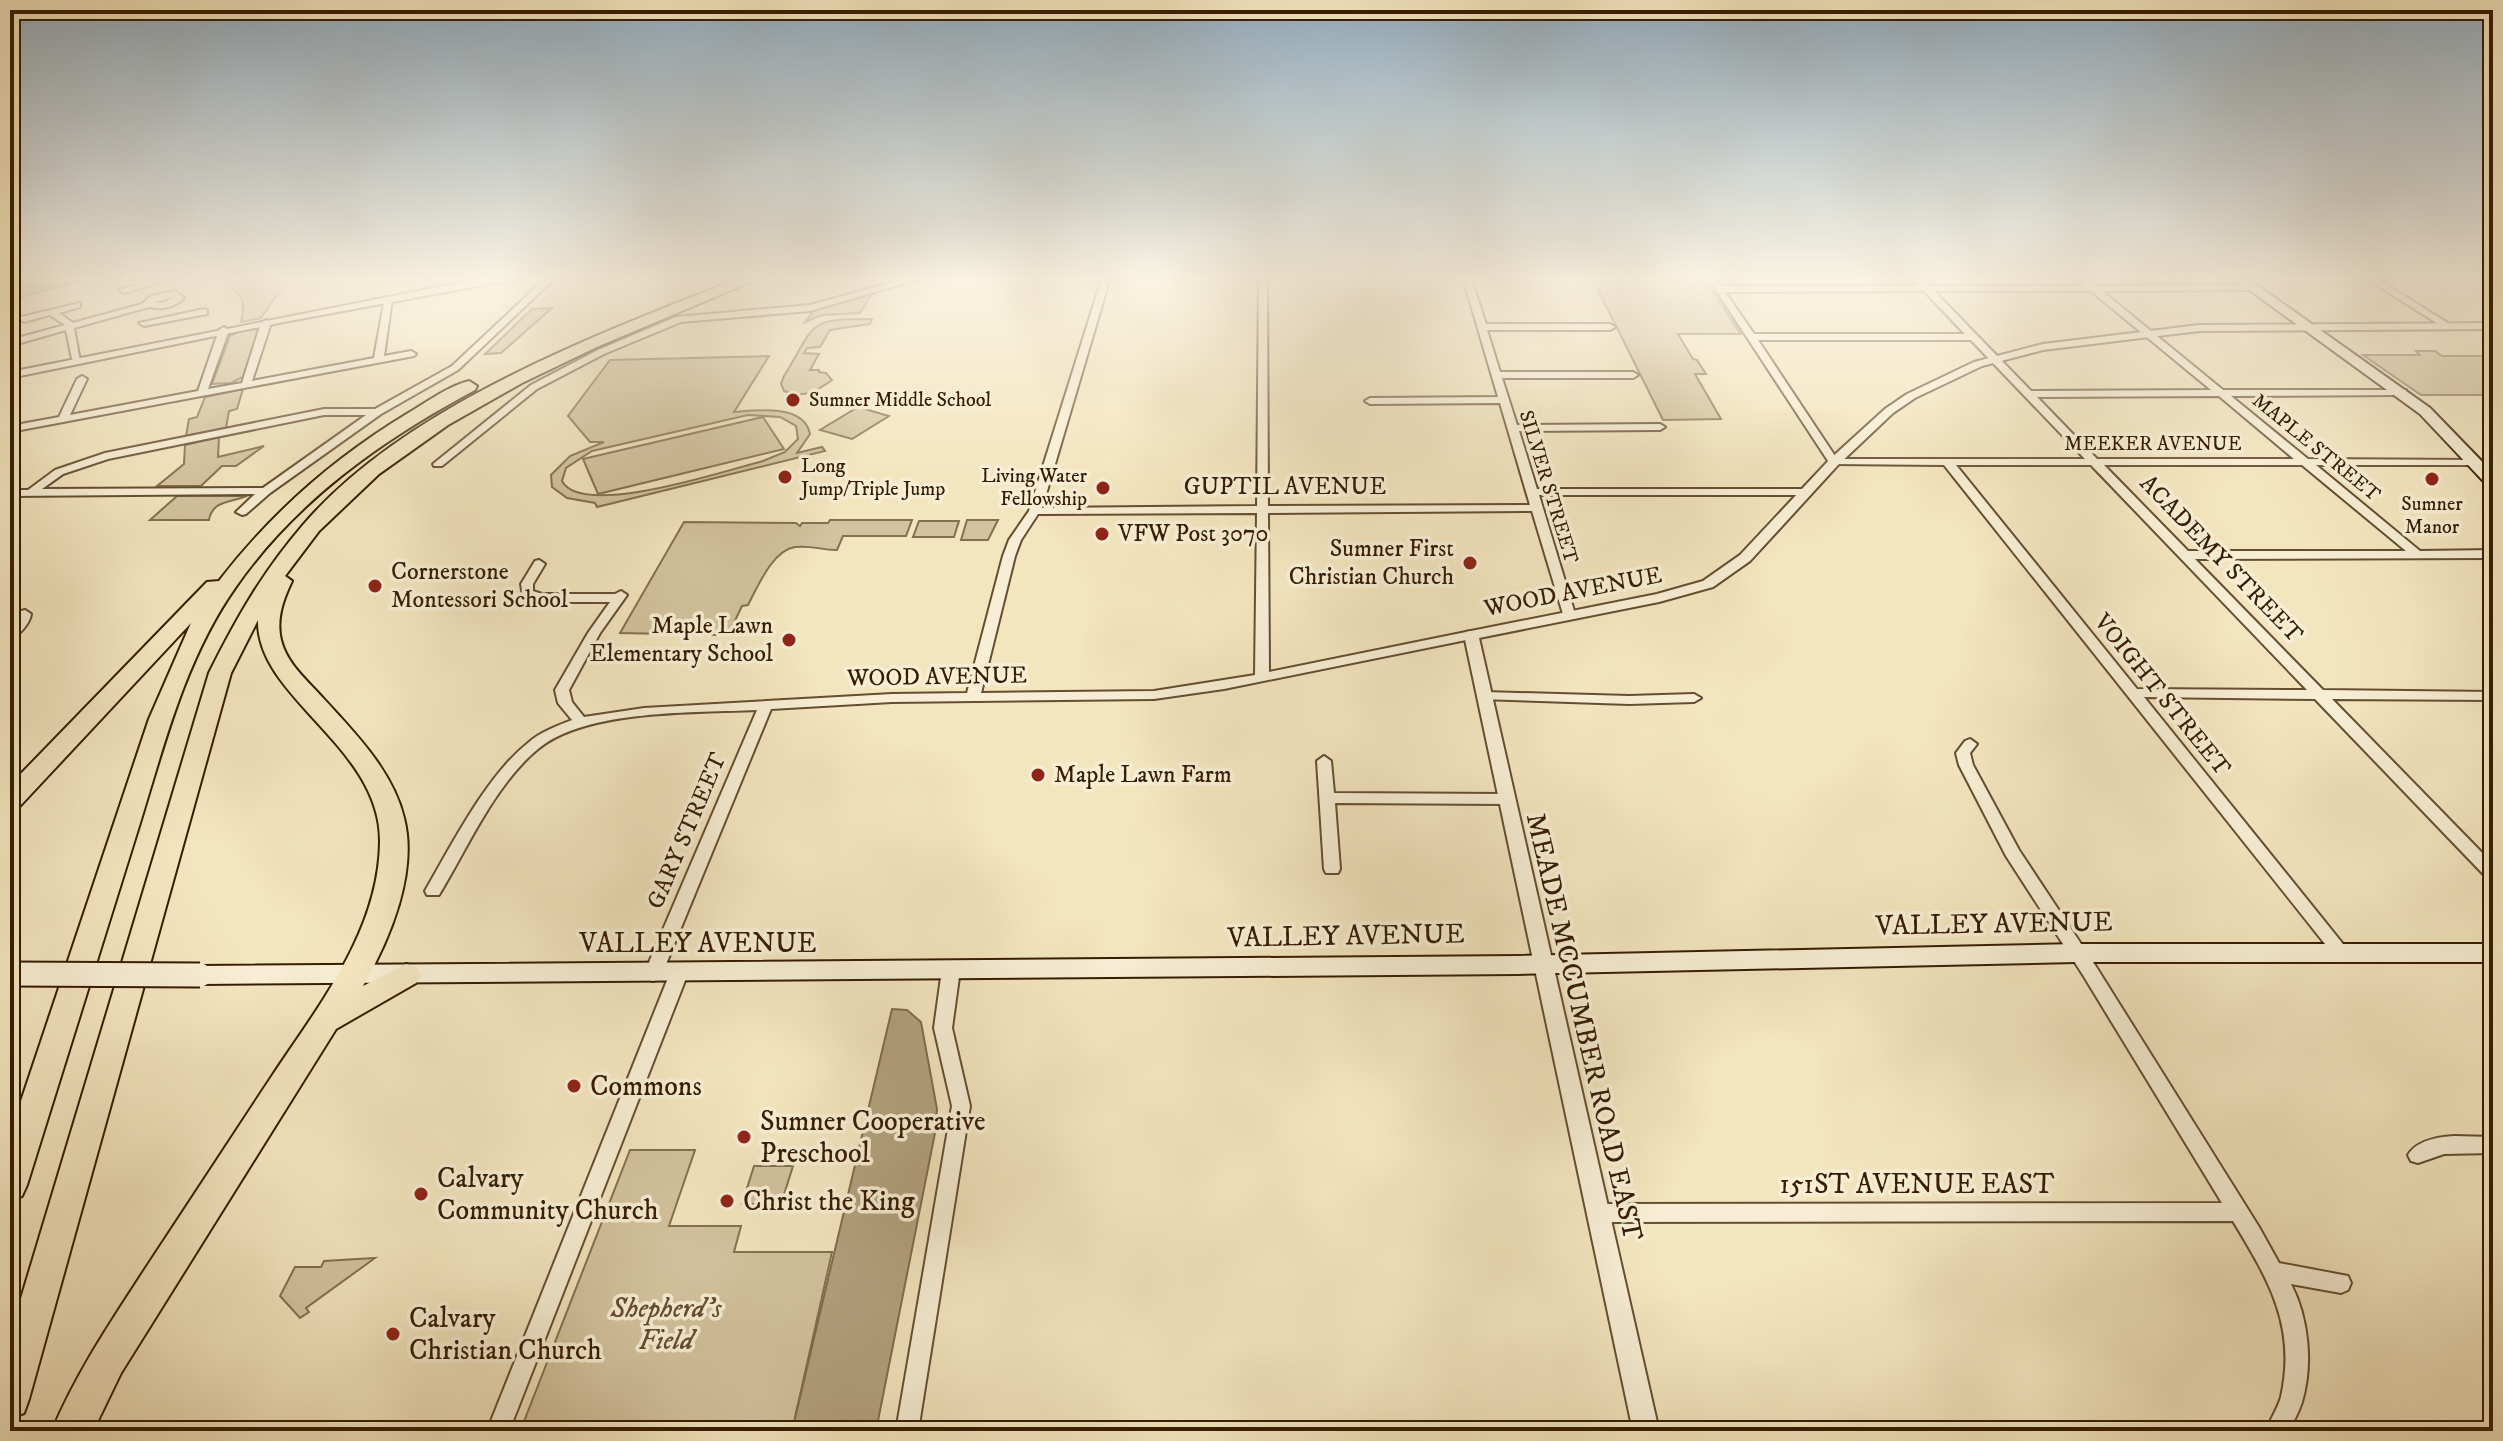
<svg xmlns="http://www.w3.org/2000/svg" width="2503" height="1441" font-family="'IM FELL DW Pica',serif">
	<rect width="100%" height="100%" fill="#f3e5be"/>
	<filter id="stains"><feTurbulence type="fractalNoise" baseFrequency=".0025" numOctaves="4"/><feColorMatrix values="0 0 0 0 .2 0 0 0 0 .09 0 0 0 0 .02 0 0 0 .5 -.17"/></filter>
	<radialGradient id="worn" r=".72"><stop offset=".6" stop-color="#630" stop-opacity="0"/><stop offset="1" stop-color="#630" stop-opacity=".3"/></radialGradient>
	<g fill="#d3c39e" stroke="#847050" stroke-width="2" fill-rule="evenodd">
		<path d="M220 278H273L281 289 261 318 241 322C247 295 240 294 220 278Z"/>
		<polygon points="1592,278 1704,279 1741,334 1678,334 1693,359 1697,360 1706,374 1695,374 1721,419 1663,420"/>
		<polygon points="871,295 860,313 822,315 805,322 817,307"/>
		<polygon points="552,308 501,353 485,354 532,309"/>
		<path d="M872 319 870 324 830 330 820 347 807 348 804 353 819 354 810 370H819V372L826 373 832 380C817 391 804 399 784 391L781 384 784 376C817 322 806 319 872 319Z"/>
		<polygon points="245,329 260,330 243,377 231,383 212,384 230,336"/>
		<polygon points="2416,351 2435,351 2442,356 2493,356 2493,395 2421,395 2363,355 2420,355"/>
		<path d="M769 356 734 412C757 410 804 404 810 434L797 453 822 447 825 451 597 507 595 503 567 498 552 487 551 475 570 456 604 442H590L568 416 610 360ZM748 415 780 417 796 426 798 439 785 452 763 461C727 470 582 519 562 481L566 468 592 451Z"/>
		<polygon points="243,389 237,409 229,411 226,428 186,436 189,419 197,417 205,397"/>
		<polygon points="858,407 889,416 852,439 820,430"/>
		<polygon points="763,417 784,449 598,494 583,459"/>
		<polygon points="219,437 218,457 264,446 236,466 222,466 201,486 157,486 184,464 185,445"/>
		<path d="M177 496H247C233 502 212 500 209 520H150Z"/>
		<path d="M830 520H912L906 536H843L837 550C819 550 813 545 795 547 773 550 758 586 748 605L742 606 731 629 718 635 620 633 684 522 796 523 800 526 802 523H828Z"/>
		<polygon points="967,520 998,520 988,540 961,540"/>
		<polygon points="919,521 959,521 954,537 913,537"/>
		<polygon points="630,1150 695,1150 669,1226 741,1226 734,1252 832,1252 794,1422 523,1424"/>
		<polygon points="754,1166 793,1166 781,1204 742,1204"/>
		<polygon points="375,1258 306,1308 309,1312 300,1318 280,1296 295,1267 321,1267 324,1261"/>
	</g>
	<g fill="#b3a17e" stroke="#816c4c" stroke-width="2">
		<polygon points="22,278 92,278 10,300 10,281"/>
		<polygon points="892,1009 907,1010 921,1022 937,1109 935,1133 876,1431 792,1431"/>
	</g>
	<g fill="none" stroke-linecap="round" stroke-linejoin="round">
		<defs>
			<g id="minor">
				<polygon points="161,278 172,279 123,293 119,290"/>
				<path d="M546 278H555L458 370 381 414 270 493 246 514 242 515 236 512 255 494 10 496V490H28L55 470 105 453 324 409H375L452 366ZM324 415H366L263 488 42 489 63 474 108 459Z"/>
				<polygon points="908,278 922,278 810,311 681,322 604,354 537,389 442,466 434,466 433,464 531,385 598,350 676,317 810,305"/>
				<path d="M1102 278H1110L1042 508 1257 506 1259 278H1267L1268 506 1530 505 1500 403 1370 404 1365 401 1370 398 1498 397 1463 278H1471L1486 324H1610L1615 327 1610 330H1487L1500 372H1633L1638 375 1633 378H1502L1517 425 1660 424 1665 427 1660 430 1519 431 1537 489H1806L1812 492 1806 495H1539L1575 614 1569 618 1563 614 1532 511 1268 513 1269 672 1471 631 1477 635 1471 639 1224 689 1154 699 892 702 771 709 662 974 659 979 653 981 647 979 644 974 757 710C696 713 586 709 538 749 495 784 467 849 439 895H427L425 891C451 846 487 775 528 743 540 732 557 726 572 720L558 703 555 690 588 633 610 602H540L523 596 521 584 535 561 539 560 545 564 533 584V591L542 594H615L621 591 627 595 600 633 569 690 572 702 584 717 644 708 892 694 967 693 1003 556 1009 540 1029 511ZM1257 513 1255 675 1154 691 981 693 1015 556 1021 540 1038 514Z"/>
				<path d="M1708 278H1716L1722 286H1919L1912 278H1921L1929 286H2085L2077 278H2086L2096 286 2253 285 2256 286V290L2102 291 2223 390H2406V394L2402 395 2231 396 2308 459 2476 460 2477 462 2472 465H2316L2420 551 2493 550V558L2195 559 2323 690 2493 692V700L2332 699 2493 864V880L2487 878 2315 699 2144 697 2351 954 2349 959 2343 960 2337 959 1944 465 1830 464ZM1924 291 1965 334H1754L1725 292ZM1934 291H2091L2211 390 2031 391ZM1758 340H1971L2085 459H1837ZM2219 396 2294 459H2097L2037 397ZM1956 465H2091L2307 690 2137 689ZM2104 465H2302L2406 551H2188Z"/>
				<polygon points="2366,278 2376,278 2454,327 2446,329"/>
				<path d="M175 291 184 298C175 307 162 310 149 307L74 328 80 361 72 359 66 330 10 346V340L65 325 50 315 24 322 19 319 21 317 80 303V307L59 313 73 323 142 304 151 296ZM173 297 165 302 153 303Z"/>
				<polygon points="385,297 392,299 384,356 411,351 416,354 414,356 10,432 10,426 59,417 77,379 82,376 87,379 70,415 198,391 219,330 224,327 229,330 208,389 242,383 261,323 266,320 271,323 252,381 374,358"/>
				<polygon points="204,309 207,310 207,314 144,326 139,323"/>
				<polygon points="10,556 17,557 19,560 10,564"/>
				<path d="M25 610 31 614C30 623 19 636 10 639V627L21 611Z"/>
				<polygon points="1485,692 1629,696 1694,694 1701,698 1694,702 1629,704 1480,699 1478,696 1480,693"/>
				<path d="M1970 739 1977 744 1970 753 1973 765 2019 850 2095 965 2259 1227 2279 1263 2348 1276 2351 1283 2348 1290 2341 1293 2291 1284C2309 1319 2313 1365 2302 1402 2299 1412 2293 1422 2289 1431H2266C2270 1420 2278 1408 2281 1397 2297 1326 2268 1279 2233 1221L1597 1222 1590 1219 1587 1213 1590 1207 1597 1204 2222 1203 2083 975 2006 856 1959 765 1956 753 1965 741Z"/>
				<polygon points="1324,756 1331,761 1334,793 1505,794 1512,799 1505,804 1335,803 1340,869 1338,873 1326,873 1324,869 1317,761"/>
				<polygon points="951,963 957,965 960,970 952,1028 970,1106 918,1431 896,1431 952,1106 934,1028 942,970 945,965"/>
				<polygon points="679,966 685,968 688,973 509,1431 487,1431 670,973 673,968"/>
				<path d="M2454 1136 2493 1137V1153L2444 1154 2418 1163 2411 1161 2408 1155C2417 1140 2438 1137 2454 1136Z"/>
			</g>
			<g id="tertiary">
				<polygon points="522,278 289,321 10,378 10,372 479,279"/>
				<polygon points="2493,323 2493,329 2199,331 2043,350 1982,366 1915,398 1893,413 1838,465 1750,561 1713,587 1659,602 1479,638 1659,1431 1633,1431 1464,635 1466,632 1657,594 1703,581 1740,555 1830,459 1885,409 1907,394 1974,362 2043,344 2199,325"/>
			</g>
			<g id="secondary">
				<polygon points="2233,278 2247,278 2430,408 2493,473 2493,487 2487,485 2420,414"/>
				<polygon points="2076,944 2493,944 2493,962 2076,962 1518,974 200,984 191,982 188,975 191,968 200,966 1518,956"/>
			</g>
			<g id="motorway">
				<path d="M740 278H760L599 346 522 383 448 425 379 474 319 531 285 576 292 581C283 600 276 619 281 640 287 664 307 680 323 698 354 732 393 771 404 818 418 872 390 939 363 986L406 964 416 967 421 975 416 983 336 1029 121 1373 93 1431H52C77 1371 114 1317 149 1263 190 1201 231 1138 272 1076 319 1005 379 931 380 842 381 746 256 698 258 620L231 673 29 1399 24 1413 10 1418V1335L209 673C237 617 262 573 303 525 406 405 596 335 740 278Z"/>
				<path d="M469 381 477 386 475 390C383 439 295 501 235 588 183 662 162 754 135 839 99 954 63 1070 27 1185L22 1196 10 1200V1134L149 719 191 623 19 807 10 810V785L207 582 219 581C272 512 335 457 410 412 428 401 449 386 469 381Z"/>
			</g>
		</defs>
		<use href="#minor" stroke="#654e31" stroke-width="4"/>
		<use href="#tertiary" stroke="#654e31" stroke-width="4"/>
		<use href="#secondary" stroke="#361c02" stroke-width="4"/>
		<use href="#motorway" stroke="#361c02" stroke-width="4"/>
		<use href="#minor" fill="#f7eed5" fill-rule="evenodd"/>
		<use href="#tertiary" fill="#f7eed5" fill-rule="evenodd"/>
		<use href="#secondary" fill="#f7eed5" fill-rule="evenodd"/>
		<use href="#motorway" fill="#f3e5be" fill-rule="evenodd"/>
		<defs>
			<polyline id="secondary-bridge" points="10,974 200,975"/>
		</defs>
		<use href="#secondary-bridge" stroke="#361c02" stroke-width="27" stroke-linecap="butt"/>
		<use href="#secondary-bridge" stroke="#f7eed5" stroke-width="23"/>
	</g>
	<linearGradient id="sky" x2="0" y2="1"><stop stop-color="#93acbe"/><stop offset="0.58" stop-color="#faf3e2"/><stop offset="1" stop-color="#faf3e2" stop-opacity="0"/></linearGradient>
	<rect width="2503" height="480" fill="url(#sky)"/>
	<g fill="#8f2418" stroke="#f7eed5" stroke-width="3">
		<circle cx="793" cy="400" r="8"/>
		<circle cx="785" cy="477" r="8"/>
		<circle cx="2432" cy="479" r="8"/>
		<circle cx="1103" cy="488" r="8"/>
		<circle cx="1102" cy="534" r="8"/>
		<circle cx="1470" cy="563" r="8"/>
		<circle cx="375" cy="586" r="8"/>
		<circle cx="789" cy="640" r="8"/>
		<circle cx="1038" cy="775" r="8"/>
		<circle cx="574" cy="1086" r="8"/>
		<circle cx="744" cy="1137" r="8"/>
		<circle cx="421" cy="1194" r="8"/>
		<circle cx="727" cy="1201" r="8"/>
		<circle cx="393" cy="1334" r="8"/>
	</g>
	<g text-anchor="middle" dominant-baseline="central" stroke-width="7" stroke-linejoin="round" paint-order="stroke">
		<g font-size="20" fill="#361c02" stroke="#f7eed5" text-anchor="start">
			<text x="809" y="400">Sumner Middle School</text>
			<text x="801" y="466">Long<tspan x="801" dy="23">Jump/Triple Jump</tspan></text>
			<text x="1087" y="476" text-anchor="end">Living Water<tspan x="1087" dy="23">Fellowship</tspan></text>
			<text x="2432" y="504" text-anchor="middle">Sumner<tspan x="2432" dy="23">Manor</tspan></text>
		</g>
		<g font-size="20" fill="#361c02" stroke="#f7eed5">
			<text x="2153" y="444">MEEKER AVENUE</text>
			<text transform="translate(2316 448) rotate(39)">MAPLE STREET</text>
			<text transform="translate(1548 487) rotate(73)">SILVER STREET</text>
		</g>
		<g font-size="24" fill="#361c02" stroke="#f7eed5">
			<text x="1285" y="487">GUPTIL AVENUE</text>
			<text transform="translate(2221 559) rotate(46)">ACADEMY STREET</text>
			<text transform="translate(1573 592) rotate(-11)">WOOD AVENUE</text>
			<text transform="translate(937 677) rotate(-1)">WOOD AVENUE</text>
			<text transform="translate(2162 695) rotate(51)">VOIGHT STREET</text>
			<text transform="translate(687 831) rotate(-67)">GARY STREET</text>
		</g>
		<g font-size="24" fill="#361c02" stroke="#f7eed5" text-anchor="start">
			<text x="1118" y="534">VFW Post 3070</text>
			<text x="1454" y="549" text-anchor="end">Sumner First<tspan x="1454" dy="28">Christian Church</tspan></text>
			<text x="391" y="572">Cornerstone<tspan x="391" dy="28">Montessori School</tspan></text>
			<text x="773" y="626" text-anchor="end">Maple Lawn<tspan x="773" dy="28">Elementary School</tspan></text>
			<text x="1054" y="775">Maple Lawn Farm</text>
		</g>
		<g font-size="28" fill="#361c02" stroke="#f7eed5">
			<text transform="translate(1994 924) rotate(-1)">VALLEY AVENUE</text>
			<text transform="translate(1346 936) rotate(-1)">VALLEY AVENUE</text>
			<text x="698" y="943">VALLEY AVENUE</text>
			<text transform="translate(1584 1027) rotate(77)">MEADE MCCUMBER ROAD EAST</text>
			<text x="1917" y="1184">151ST AVENUE EAST</text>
		</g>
		<g font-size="28" fill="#361c02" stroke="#f7eed5" text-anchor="start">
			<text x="590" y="1086">Commons</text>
			<text x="760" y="1121">Sumner Cooperative<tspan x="760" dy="32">Preschool</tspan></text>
			<text x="437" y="1178">Calvary<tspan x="437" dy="32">Community Church</tspan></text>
			<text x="743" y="1201">Christ the King</text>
			<text x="409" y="1318">Calvary<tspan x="409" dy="32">Christian Church</tspan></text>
		</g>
		<g font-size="28" font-style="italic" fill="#654e31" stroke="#f7eed5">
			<text x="666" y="1308">Shepherd's<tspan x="666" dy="32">Field</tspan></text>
		</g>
	</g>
	<rect width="2503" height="1441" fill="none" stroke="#f3e5be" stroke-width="40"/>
	<rect x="12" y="12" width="2479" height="1417" fill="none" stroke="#361c02" stroke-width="4"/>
	<rect x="20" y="20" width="2463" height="1401" fill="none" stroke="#361c02" stroke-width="2"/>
	<rect width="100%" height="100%" filter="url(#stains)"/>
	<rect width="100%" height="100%" fill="url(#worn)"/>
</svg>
